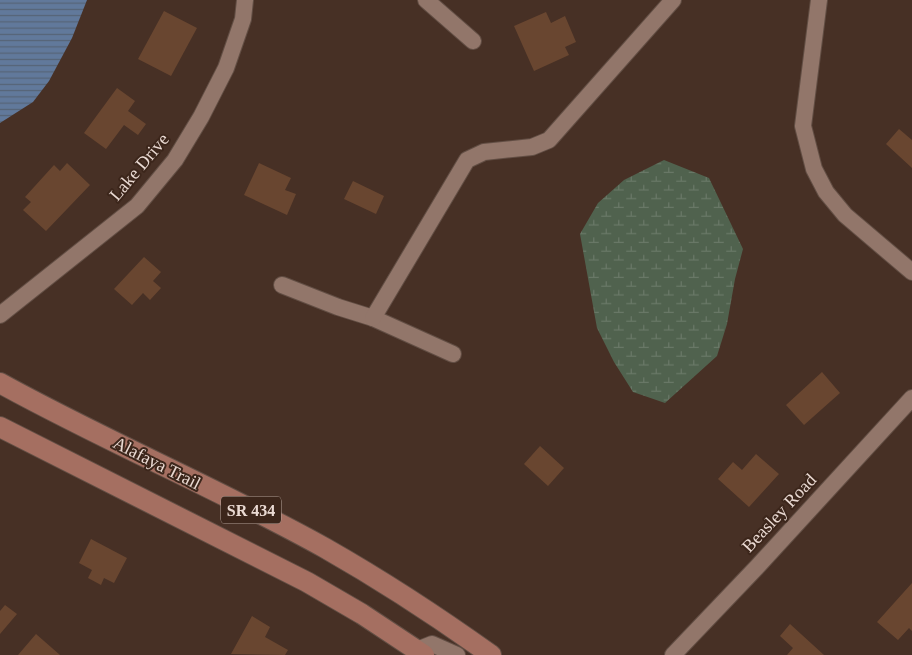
<svg xmlns="http://www.w3.org/2000/svg" width="912" height="655" font-family="'Times New Roman',serif">
	<defs>
		<pattern id="wetland-marsh" width="20" height="14" patternUnits="userSpaceOnUse" patternTransform="scale(1.25)"><rect width="20" height="14" fill="#50624e"/><path d="M1 5h8M5 5V1M11 12h8M15 12V8" fill="none" stroke="#697867"/></pattern>
		<pattern id="water-rules" width="6" height="5" patternUnits="userSpaceOnUse" patternTransform="scale(1.25)"><rect width="6" height="5" fill="#61799b"/><path d="M0 2.5h6" fill="none" stroke="#566376"/></pattern>
	</defs>
	<rect width="100%" height="100%" fill="#473025"/>
	<polygon fill="url(#wetland-marsh)" points="664,160 709,178 743,249 735,279 727,324 717,356 665,403 633,392 614,362 597,328 580,234 598,203 624,180"/>
	<polygon fill="url(#water-rules)" points="0,0 87,0 72,38 49,81 33,102 0,123"/>
	<g fill="#694630">
		<polygon points="164,11 197,28 171,76 138,59"/>
		<polygon points="546,12 551,23 565,16 576,42 565,47 569,55 534,71 514,26"/>
		<polygon points="117,88 135,101 128,111 146,124 138,135 124,125 106,149 84,133"/>
		<polygon points="899,129 912,140 912,168 886,144"/>
		<polygon points="67,163 90,185 46,231 23,210 31,202 25,197 54,165 60,171"/>
		<polygon points="259,163 291,178 285,190 296,194 287,215 244,195"/>
		<polygon points="353,181 384,196 376,214 344,199"/>
		<polygon points="144,257 161,272 153,281 161,288 150,300 143,293 132,305 114,289"/>
		<polygon points="822,372 840,393 804,425 786,405"/>
		<polygon points="540,446 564,468 548,486 524,464"/>
		<polygon points="756,454 779,474 749,507 718,479 733,462 742,470"/>
		<polygon points="91,539 127,558 114,583 104,578 101,585 88,578 92,570 79,563"/>
		<polygon points="912,583 912,631 909,628 898,640 877,622"/>
		<polygon points="5,605 17,614 0,634 0,611"/>
		<polygon points="252,616 270,627 265,637 288,650 285,655 231,654"/>
		<polygon points="790,624 824,655 787,655 793,648 780,636"/>
		<polygon points="36,634 60,655 18,655"/>
	</g>
	<g fill="none" stroke-linecap="round" stroke-linejoin="round">
		<defs>
			<g id="minor">
				<polyline points="426,0 473,41"/>
				<polyline points="819,0 803,126 814,169 826,192 845,215 912,272"/>
				<polyline points="282,285 338,307 373,318 453,354"/>
				<polyline points="0,315 137,206 175,160 201,117 226,68 243,19 245,0"/>
				<polyline points="373,318 467,160 484,152 532,147 549,140 673,0"/>
				<polyline points="417,650 432,644 457,655"/>
				<polyline points="673,655 757,567 912,398"/>
			</g>
			<g id="major">
				<path d="M0 383C107 442 219 489 325 548 383 581 438 617 491 655"/>
				<polyline points="0,427 307,582 362,614 424,655"/>
			</g>
		</defs>
		<use href="#minor" stroke="#624e44" stroke-width="18"/>
		<use href="#major" stroke="#624e44" stroke-width="22"/>
		<use href="#minor" stroke="#92766a" stroke-width="16"/>
		<use href="#major" stroke="#a56f61" stroke-width="20"/>
	</g>
	<g text-anchor="middle" dominant-baseline="central" stroke-width="4" stroke-linejoin="round" paint-order="stroke">
		<rect fill="#3c261b" stroke="#b6a49c" stroke-width="1" x="221" y="496.5" width="60" height="27" rx="4"/>
		<g font-size="16" font-weight="bold" fill="#eadad3">
			<text x="251" y="510">SR 434</text>
		</g>
		<g font-size="18" fill="#eadad3" stroke="#3c261b">
			<text transform="translate(139 167) rotate(-50)">Lake Drive</text>
			<text transform="translate(157 463) rotate(27)">Alafaya Trail</text>
			<text transform="translate(779 513) rotate(-47)">Beasley Road</text>
		</g>
	</g>
</svg>
